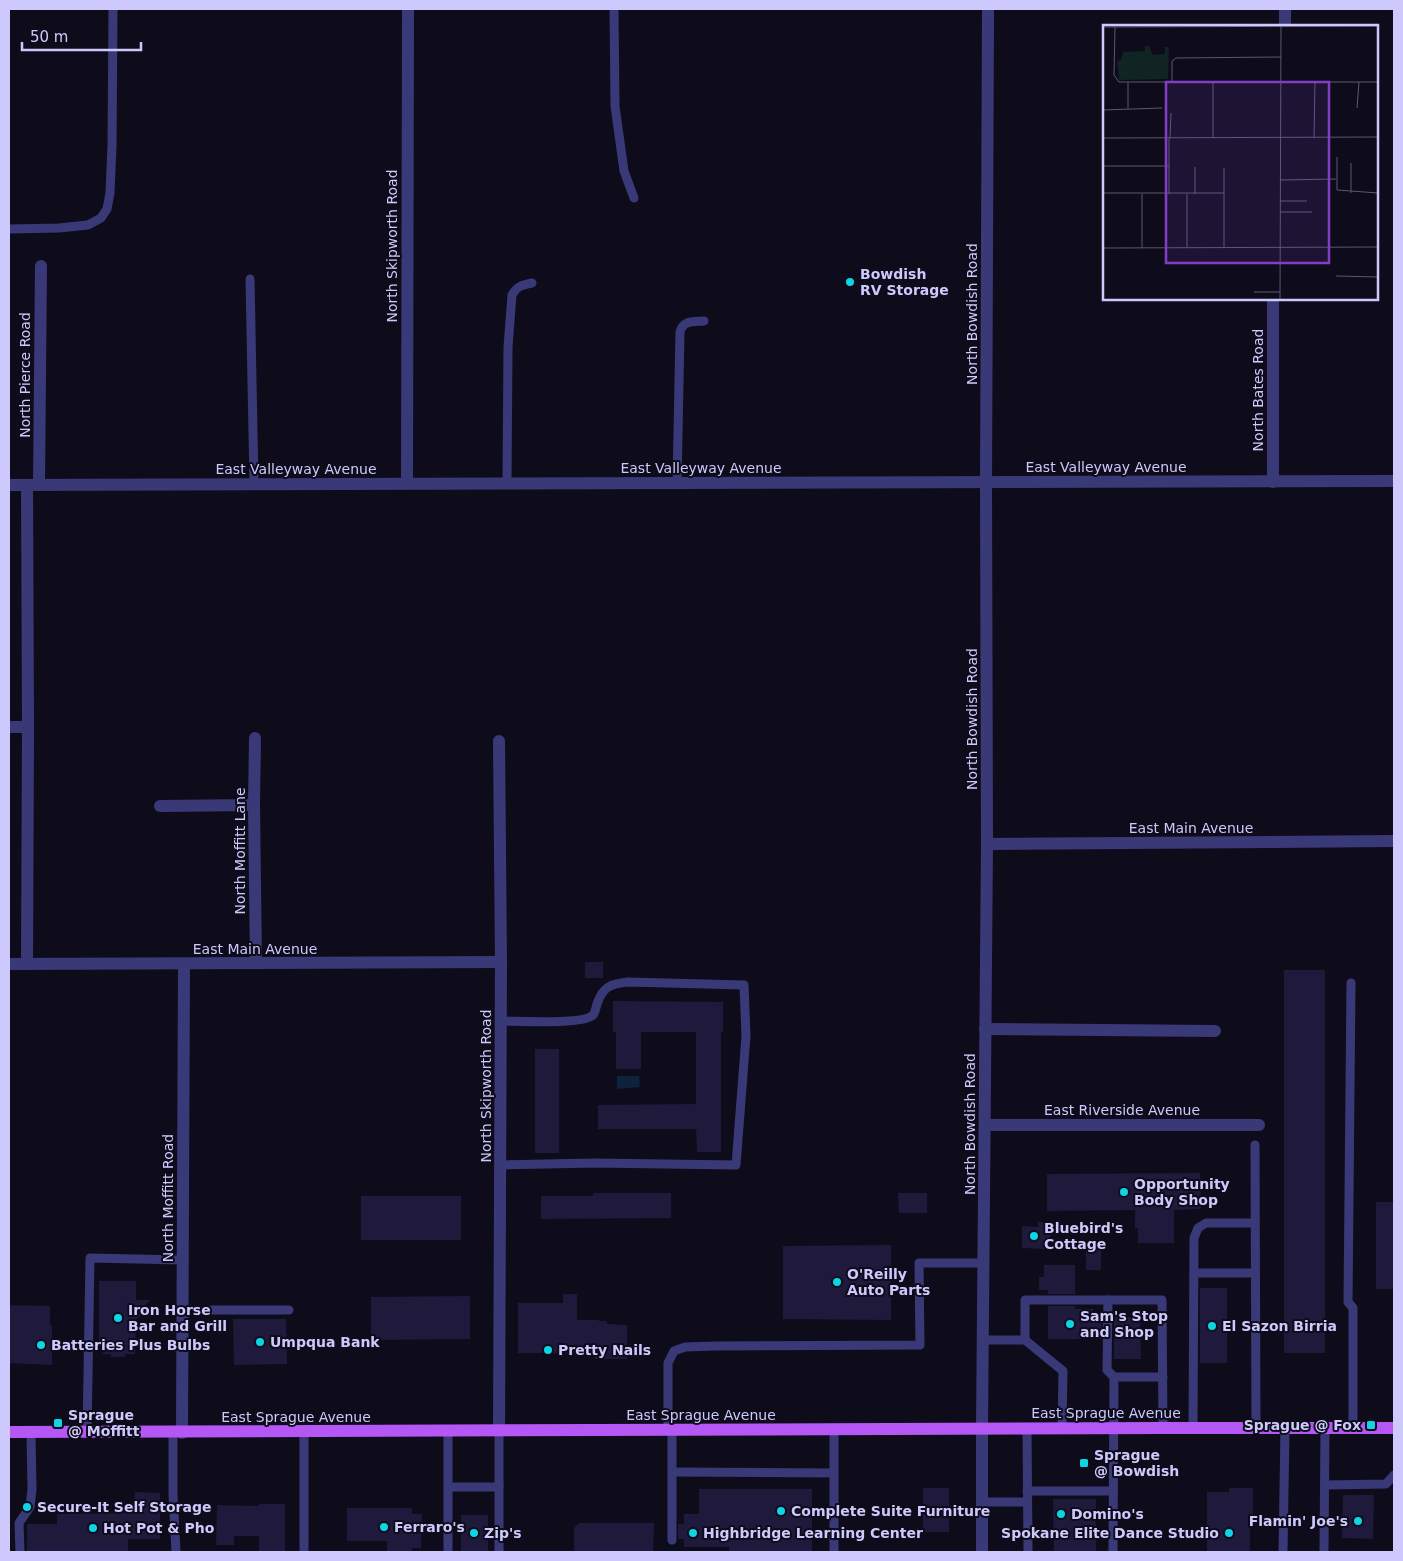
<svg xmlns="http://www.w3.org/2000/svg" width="1403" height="1561" font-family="'DejaVu Sans',sans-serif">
	<rect width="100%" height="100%" fill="#0e0c1b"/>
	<polygon fill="#0e223d" points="617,1076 639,1076 640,1087 617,1089"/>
	<g fill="#1f193b">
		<rect x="585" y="962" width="18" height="16"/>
		<rect x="1284" y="970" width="41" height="383"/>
		<polygon points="613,1001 723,1002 723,1032 721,1032 721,1152 697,1152 696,1129 598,1129 598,1105 696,1104 696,1032 641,1032 641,1069 616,1069 616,1032 613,1032"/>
		<rect x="535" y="1049" width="24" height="104"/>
		<polygon points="1200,1173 1201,1209 1174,1210 1174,1243 1138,1243 1138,1228 1135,1228 1135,1210 1047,1211 1047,1174"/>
		<polygon points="593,1193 671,1193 671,1218 541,1219 541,1196 593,1196"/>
		<polygon points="898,1193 927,1193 927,1213 899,1213"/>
		<rect x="361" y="1196" width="100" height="44"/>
		<rect x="1376" y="1202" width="18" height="87"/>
		<polygon points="1038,1222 1050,1222 1050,1240 1046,1240 1046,1249 1022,1248 1022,1226 1038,1227"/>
		<polygon points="891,1245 891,1320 783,1319 783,1246"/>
		<rect x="1086" y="1245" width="15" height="25"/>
		<polygon points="1044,1265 1075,1265 1075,1294 1048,1294 1048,1290 1039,1290 1039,1277 1044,1277"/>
		<polygon points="99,1281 136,1281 136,1300 151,1300 140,1309 141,1316 136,1319 135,1354 126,1354 125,1357 111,1357 111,1354 103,1354 102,1341 99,1341"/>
		<rect x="1200" y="1288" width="27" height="75"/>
		<polygon points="563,1294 577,1294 577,1320 599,1320 599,1321 607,1321 607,1324 627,1325 627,1359 595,1359 595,1353 518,1353 518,1303 563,1303"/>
		<polygon points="470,1296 470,1339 371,1340 371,1297"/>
		<polygon points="9,1305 50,1306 50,1325 52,1325 52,1365 9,1363"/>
		<polygon points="1048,1306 1075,1306 1075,1309 1093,1309 1093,1317 1102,1317 1101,1339 1048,1339"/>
		<polygon points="1114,1317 1140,1317 1141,1359 1114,1359"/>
		<polygon points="233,1319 286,1319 287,1364 234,1365"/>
		<rect x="923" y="1488" width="26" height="44"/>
		<polygon points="1229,1488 1253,1488 1253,1514 1250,1514 1250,1552 1207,1552 1207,1492 1229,1492"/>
		<polygon points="699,1489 812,1489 812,1552 729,1552 729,1547 684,1547 684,1539 678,1539 678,1524 684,1524 684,1514 699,1514"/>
		<polygon points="135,1492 160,1493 160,1539 128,1539 128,1552 88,1552 88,1551 27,1552 27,1524 57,1524 57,1514 130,1513 130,1508 134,1508"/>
		<polygon points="1343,1495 1374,1495 1373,1539 1342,1538"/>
		<polygon points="1053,1499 1096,1499 1096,1552 1054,1552"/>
		<polygon points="259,1504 285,1504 285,1552 259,1552 259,1536 234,1536 234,1545 216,1545 217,1505 259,1506"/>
		<polygon points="347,1508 412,1508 412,1514 422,1514 421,1548 412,1548 412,1552 387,1552 387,1541 347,1541"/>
		<rect x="461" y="1515" width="27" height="37"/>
		<polygon points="579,1523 654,1523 653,1552 574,1552 574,1528"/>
	</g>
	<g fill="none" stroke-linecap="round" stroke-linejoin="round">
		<g stroke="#3a3977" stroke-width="9">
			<polyline points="614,9 615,106 624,171 634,198"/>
			<polyline points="9,229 59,228 88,225 101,218 107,209 110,193 112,146 113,9"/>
			<polyline points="250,279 254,484"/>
			<path d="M507 483 508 347 512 295C517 286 522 285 532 283"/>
			<path d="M677 483 680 332C683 320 693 322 704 321"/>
			<polyline points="1351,983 1348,1302 1353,1308 1353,1428"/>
			<polyline points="1255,1145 1256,1428"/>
			<path d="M500 1165 595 1163 736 1165 746 1036 744 985 628 982C611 984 603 986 597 1004 596 1007 595 1013 593 1015 584 1025 516 1021 501 1021"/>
			<polyline points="1194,1273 1255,1273"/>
			<polyline points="1108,1300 1107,1370 1114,1377 1113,1552"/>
			<polyline points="212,1310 289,1310"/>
			<polyline points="983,1340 1025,1340 1063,1371 1062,1429"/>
			<polyline points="1025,1340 1025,1300 1162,1300 1163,1428"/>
			<polyline points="1114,1377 1163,1377"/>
			<polyline points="1193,1428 1194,1238 1198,1228 1206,1223 1255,1223"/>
			<polyline points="1027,1429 1028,1552"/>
			<polyline points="834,1430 834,1552"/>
			<polyline points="448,1431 448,1552"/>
			<polyline points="668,1431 668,1363 674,1351 685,1347 715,1346 920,1345 919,1263 984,1263"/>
			<polyline points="672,1431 672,1540"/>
			<polyline points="304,1432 304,1552"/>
			<polyline points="87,1433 90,1258 183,1260"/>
			<polyline points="173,1433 173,1494 176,1552"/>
			<polyline points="672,1472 834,1473"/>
			<polyline points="1325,1485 1386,1484 1394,1475"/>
			<polyline points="448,1487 499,1487"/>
			<polyline points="1027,1491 1113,1491"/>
			<polyline points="982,1502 1027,1502"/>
			<polyline points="20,1552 19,1523 30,1507 32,1489 31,1432"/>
			<polyline points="499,1552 499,1431"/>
			<polyline points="1283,1552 1285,1428"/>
			<polyline points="1324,1552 1325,1428"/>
		</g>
		<g stroke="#3a3977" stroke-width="12">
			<polyline points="1285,9 1285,26"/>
			<polyline points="1273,299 1273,482"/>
			<polyline points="407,483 408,9"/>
			<polyline points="9,485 1394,481"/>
			<polyline points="27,485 28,727 27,964"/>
			<polyline points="39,485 41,266"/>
			<polyline points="9,727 28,727"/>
			<polyline points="255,738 254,805 256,963"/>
			<polyline points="499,741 501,962 499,1431"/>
			<polyline points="160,806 254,805"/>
			<polyline points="987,844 1394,841"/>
			<polyline points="9,964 501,962"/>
			<polyline points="985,1029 1215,1031"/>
			<polyline points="985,1125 1259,1125"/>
			<polyline points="182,1433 184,964"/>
		</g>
		<polyline stroke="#3a3977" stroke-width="12" points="982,1552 982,1429 987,844 986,483 988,9"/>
		<polyline stroke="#b557f5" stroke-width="12" points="9,1432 1163,1428 1394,1428"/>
	</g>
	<g fill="#0dd5e4" stroke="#0e0c1b" stroke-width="2">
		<circle cx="850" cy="282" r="5"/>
		<circle cx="1124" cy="1192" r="5"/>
		<circle cx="1034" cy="1236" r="5"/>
		<circle cx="837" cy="1282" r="5"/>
		<circle cx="118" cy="1318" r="5"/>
		<circle cx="1070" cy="1324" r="5"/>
		<circle cx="1212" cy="1326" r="5"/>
		<circle cx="260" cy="1342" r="5"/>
		<circle cx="41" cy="1345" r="5"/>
		<circle cx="548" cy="1350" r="5"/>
		<rect x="53" y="1418" width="10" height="10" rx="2.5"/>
		<rect x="1366" y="1420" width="10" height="10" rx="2.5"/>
		<rect x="1079" y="1458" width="10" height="10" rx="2.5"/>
		<circle cx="27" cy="1507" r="5"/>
		<circle cx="781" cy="1511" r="5"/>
		<circle cx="1061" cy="1514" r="5"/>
		<circle cx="1358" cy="1521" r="5"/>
		<circle cx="384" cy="1527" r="5"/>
		<circle cx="93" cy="1528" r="5"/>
		<circle cx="474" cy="1533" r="5"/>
		<circle cx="693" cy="1533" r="5"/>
		<circle cx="1229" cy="1533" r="5"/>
	</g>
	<g text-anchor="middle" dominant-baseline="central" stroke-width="4" stroke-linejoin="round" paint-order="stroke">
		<g font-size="14" fill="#cdc9fc" stroke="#0e0c1b">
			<text transform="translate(392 246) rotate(-90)">North Skipworth Road</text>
			<text transform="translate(972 314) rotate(-90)">North Bowdish Road</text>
			<text transform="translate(25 375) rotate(-90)">North Pierce Road</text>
			<text transform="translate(1258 390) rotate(-90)">North Bates Road</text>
			<text x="1106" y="467">East Valleyway Avenue</text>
			<text x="701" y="468">East Valleyway Avenue</text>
			<text x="296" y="469">East Valleyway Avenue</text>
			<text transform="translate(972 719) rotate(-90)">North Bowdish Road</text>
			<text x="1191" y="828">East Main Avenue</text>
			<text transform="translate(240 851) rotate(-90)">North Moffitt Lane</text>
			<text x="255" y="949">East Main Avenue</text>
			<text transform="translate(486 1086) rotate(-90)">North Skipworth Road</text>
			<text x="1122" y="1110">East Riverside Avenue</text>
			<text transform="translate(970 1124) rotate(-90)">North Bowdish Road</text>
			<text transform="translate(168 1198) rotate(-90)">North Moffitt Road</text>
			<text x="1106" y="1413">East Sprague Avenue</text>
			<text x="701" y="1415">East Sprague Avenue</text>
			<text x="296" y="1417">East Sprague Avenue</text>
		</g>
		<g font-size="14" font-weight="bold" fill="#cdc9fc" stroke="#0e0c1b" text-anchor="start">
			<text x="860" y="274">Bowdish<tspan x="860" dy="16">RV Storage</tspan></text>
			<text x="1134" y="1184">Opportunity<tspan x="1134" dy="16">Body Shop</tspan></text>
			<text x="1044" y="1228">Bluebird's<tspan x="1044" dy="16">Cottage</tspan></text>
			<text x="847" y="1274">O'Reilly<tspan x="847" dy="16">Auto Parts</tspan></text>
			<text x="128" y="1310">Iron Horse<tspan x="128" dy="16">Bar and Grill</tspan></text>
			<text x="1080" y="1316">Sam's Stop<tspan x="1080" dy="16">and Shop</tspan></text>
			<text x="1222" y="1326">El Sazon Birria</text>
			<text x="270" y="1342">Umpqua Bank</text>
			<text x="51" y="1345">Batteries Plus Bulbs</text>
			<text x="558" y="1350">Pretty Nails</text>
			<text x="68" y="1415">Sprague<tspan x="68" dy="16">@ Moffitt</tspan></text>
			<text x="1361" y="1425" text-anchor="end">Sprague @ Fox</text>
			<text x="1094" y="1455">Sprague<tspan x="1094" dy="16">@ Bowdish</tspan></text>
			<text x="37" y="1507">Secure-It Self Storage</text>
			<text x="791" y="1511">Complete Suite Furniture</text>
			<text x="1071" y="1514">Domino's</text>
			<text x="1348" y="1521" text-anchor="end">Flamin' Joe's</text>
			<text x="394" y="1527">Ferraro's</text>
			<text x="103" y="1528">Hot Pot &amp; Pho</text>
			<text x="484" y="1533">Zip's</text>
			<text x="703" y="1533">Highbridge Learning Center</text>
			<text x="1219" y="1533" text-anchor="end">Spokane Elite Dance Studio</text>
		</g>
	</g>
	<g transform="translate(1103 25)">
		<rect width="275" height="275" fill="#0e0c1b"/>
		<path d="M42 21H46L50 30 62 29V22H66L65 54 16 55 14 36 18 35 20 27 42 26Z" fill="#0f2423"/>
		<path fill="none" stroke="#5a5875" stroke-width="1" d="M0 2 275 1M12 2 11 50 16 57H275M69 58V36L73 33 178 32M254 83 256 57M25 84V58M0 85 59 83M0 113 275 112M66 113V169M67 113 68 88M110 113V57M211 113 212 57M234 132V165L275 168M0 141H66M92 142V169M121 143V223M177 155 233 154M0 168H121M248 168V138M39 169V223M177 176H204M177 187H209M0 223 275 222M84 223V169M233 251 275 252M151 267H177M177 275 178 0"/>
		<path fill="#833cc5" fill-opacity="0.15" stroke="#833cc5" stroke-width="2.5" d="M63 57H226V238H63Z"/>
		<rect width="275" height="275" fill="none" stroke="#cdc9fc" stroke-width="2.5"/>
	</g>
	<rect width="1403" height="1561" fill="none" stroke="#cdc9fc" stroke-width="20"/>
	<path d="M22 42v8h119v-8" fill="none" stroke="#cdc9fc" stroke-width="2.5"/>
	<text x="30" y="42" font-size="15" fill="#cdc9fc" stroke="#0e0c1b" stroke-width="4" paint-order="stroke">50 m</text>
</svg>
